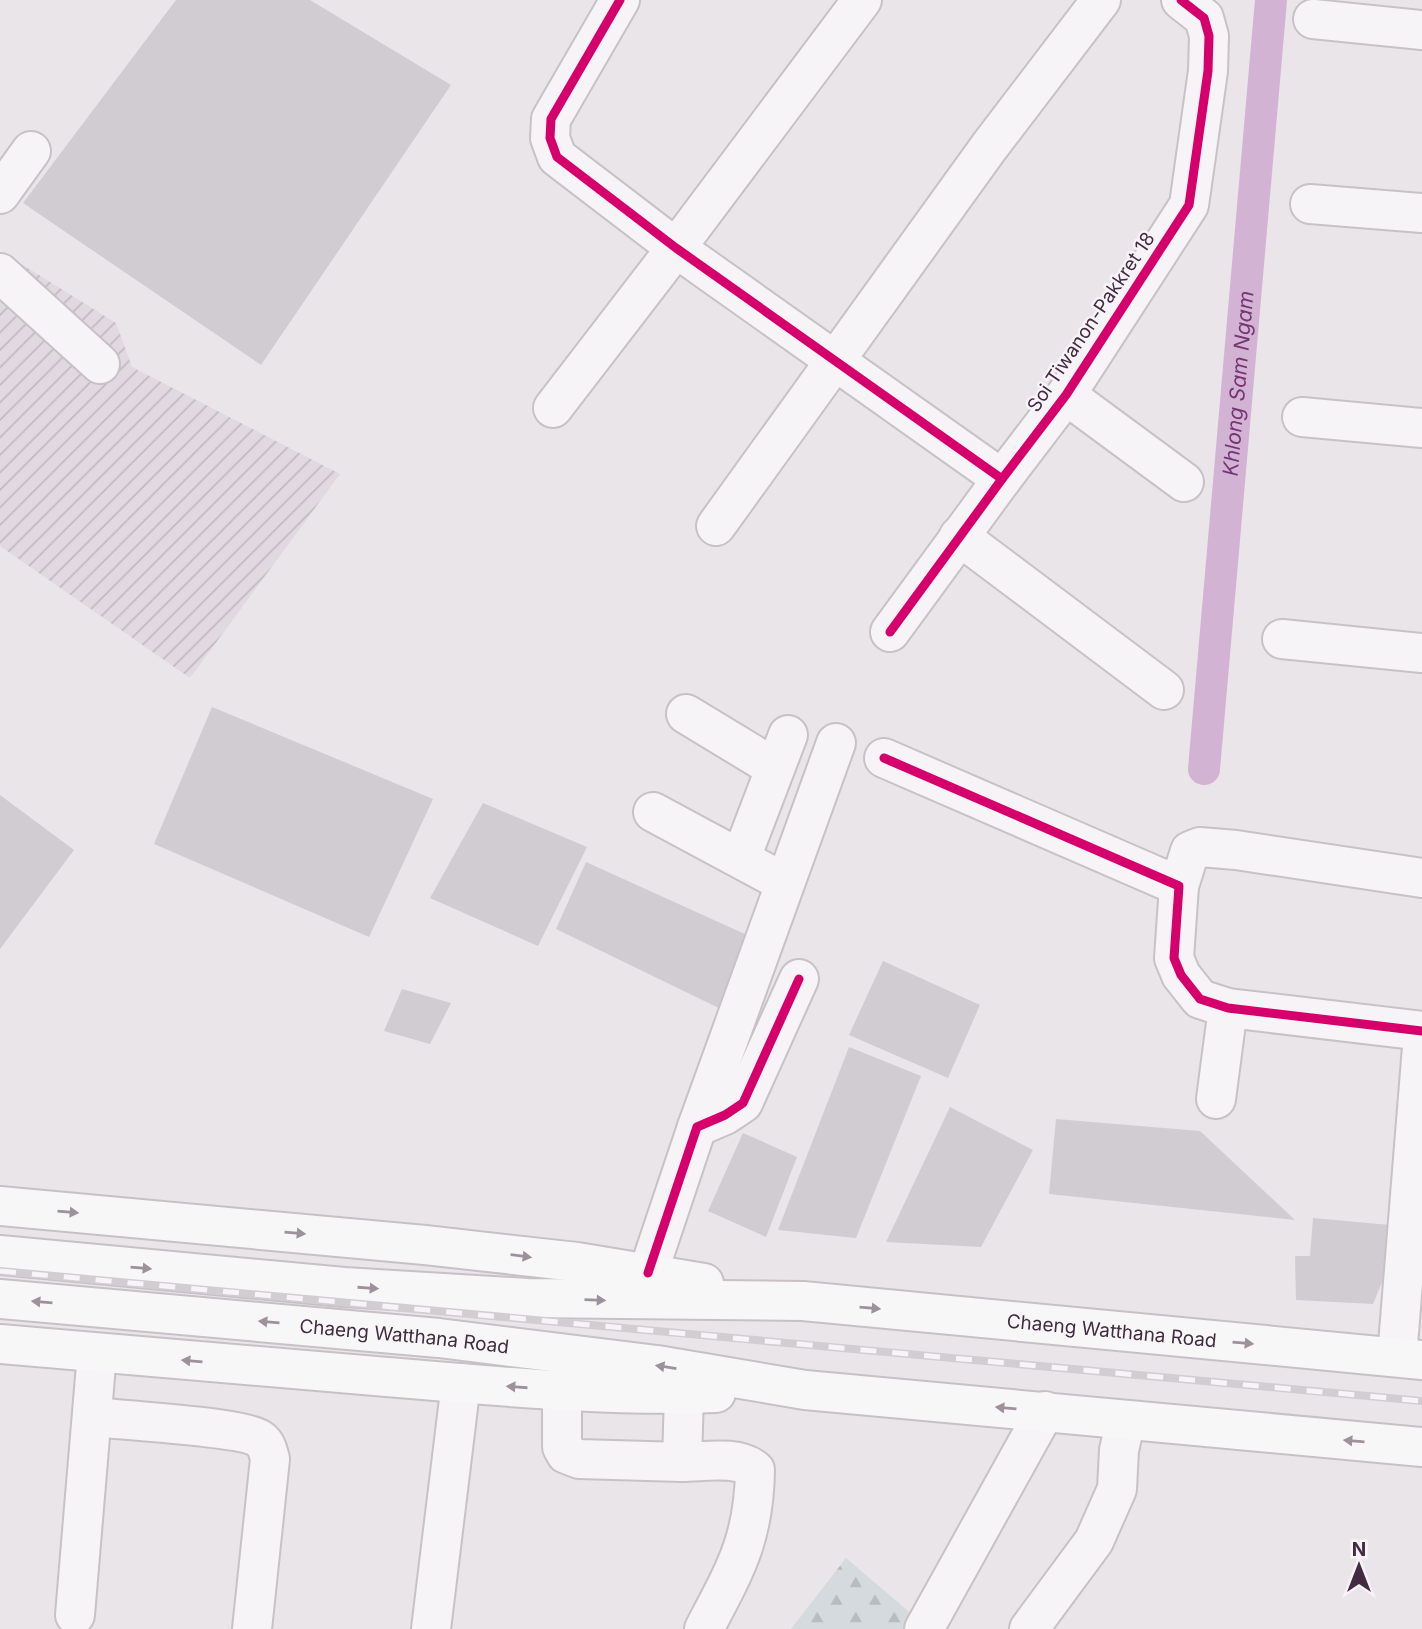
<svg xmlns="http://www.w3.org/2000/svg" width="1422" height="1629" font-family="Inter,sans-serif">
	<defs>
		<pattern id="industrial-furrows" width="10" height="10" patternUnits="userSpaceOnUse" patternTransform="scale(1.75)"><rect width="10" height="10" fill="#e1d8e1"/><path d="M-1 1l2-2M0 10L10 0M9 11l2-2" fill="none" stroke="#c2bac2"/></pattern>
		<pattern id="forest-firs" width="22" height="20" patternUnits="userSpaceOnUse" patternTransform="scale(1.75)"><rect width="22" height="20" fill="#d5dade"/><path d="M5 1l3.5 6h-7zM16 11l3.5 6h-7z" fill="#b8bbc0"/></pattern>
	</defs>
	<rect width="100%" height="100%" fill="#e9e5e9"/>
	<polygon fill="url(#industrial-furrows)" points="5,254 116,323 132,367 340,474 190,678 0,546 0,263"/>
	<polygon fill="url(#forest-firs)" points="846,1558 921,1622 917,1629 791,1629"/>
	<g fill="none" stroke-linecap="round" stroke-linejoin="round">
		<path stroke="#d3b3d3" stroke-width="32" id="s1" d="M1204 769 1271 0"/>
	</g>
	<g fill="#d1ccd1">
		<polygon points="176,0 310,0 451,85 261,365 23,203"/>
		<polygon points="212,707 433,799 369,937 154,844"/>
		<polygon points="0,795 74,850 0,949"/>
		<polygon points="483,803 587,847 538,946 430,898"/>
		<polygon points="586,862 758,940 727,1012 556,929"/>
		<polygon points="883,961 980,1005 948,1078 849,1035"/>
		<polygon points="402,989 451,1003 430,1044 384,1031"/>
		<polygon points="849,1047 921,1076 856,1238 778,1230"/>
		<polygon points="950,1107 1033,1150 981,1247 886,1242"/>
		<polygon points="1056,1119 1200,1131 1295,1220 1049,1194"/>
		<polygon points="743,1133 797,1157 766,1237 708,1211"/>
		<polygon points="1313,1218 1390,1225 1386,1272 1373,1304 1296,1300 1295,1256 1310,1256"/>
	</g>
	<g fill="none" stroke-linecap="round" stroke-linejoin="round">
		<defs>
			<g id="minor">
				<polyline points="620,0 551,119 550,138 557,157 676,248 1002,479"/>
				<polyline points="1313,19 1422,30"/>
				<polyline points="0,194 31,151"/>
				<polyline points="1310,204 1422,213"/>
				<polyline points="0,273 100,364"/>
				<polyline points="1066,395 1184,482"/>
				<polyline points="553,408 676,248 862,0"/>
				<polyline points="1302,417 1422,428"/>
				<polyline points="716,526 989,147 1101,0"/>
				<polyline points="959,536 1164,690"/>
				<polyline points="890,632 1002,479 1066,395 1189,205 1208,71 1209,36 1204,18 1181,0"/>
				<polyline points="1282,639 1422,653"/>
				<polyline points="686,714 775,768"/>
				<polyline points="884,758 1179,886 1174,958 1181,975 1200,999 1228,1008 1422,1031"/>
				<polyline points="653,812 785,883"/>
				<polyline points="741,858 788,735"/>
				<polyline points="1179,886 1190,851 1200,847 1236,850 1422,878"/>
				<polyline points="1216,1099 1228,1008"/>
				<polyline points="697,1127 836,743"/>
				<polyline points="648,1273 697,1127 725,1115 743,1103 799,979"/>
				<polyline points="1397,1357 1422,1047"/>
				<polyline points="562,1390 562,1447 566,1454 579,1459 682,1462"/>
				<path d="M684 1394 682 1462C703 1462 738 1455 755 1470 754 1539 735 1570 704 1629"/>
				<path d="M93 1417C121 1420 246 1427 261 1440 267 1445 268 1452 270 1459L252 1629"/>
				<polyline points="75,1615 97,1353"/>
				<polyline points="431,1629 461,1383"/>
				<polyline points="924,1629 1045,1411"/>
				<polyline points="1029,1629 1094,1541 1117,1489 1119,1450 1126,1420"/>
			</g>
			<g id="major">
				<polyline points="0,1206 425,1245 577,1262 704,1283"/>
				<path id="s2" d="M0 1255 344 1287 527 1298 803 1301 1422 1360"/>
				<path id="s3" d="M0 1299 439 1338 657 1365 805 1390 1422 1447"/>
				<path d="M0 1344C129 1355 258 1366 387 1377 496 1386 607 1397 716 1393"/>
			</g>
		</defs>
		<use href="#minor" stroke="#c7c2c6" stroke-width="42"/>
		<use href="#major" stroke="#c7c1c6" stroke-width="42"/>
		<use href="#minor" stroke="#f6f4f6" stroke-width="38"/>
		<use href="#major" stroke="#f8f7f8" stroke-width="38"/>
		<defs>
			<polyline id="rail" points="0,1271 1422,1401"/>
		</defs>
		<use href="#rail" stroke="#d1cdd1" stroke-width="8"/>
		<use href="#rail" stroke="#f8f3f8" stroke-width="5" stroke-dasharray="16" stroke-linecap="butt"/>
		<defs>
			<g id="cycleway">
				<polyline points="620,0 551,119 550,138 557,157 676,248 1002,479"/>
				<polyline points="890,632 1002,479 1066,395 1189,205 1208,71 1209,36 1204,18 1181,0"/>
				<polyline points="884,758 1179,886 1174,958 1181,975 1200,999 1228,1008 1422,1031"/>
				<polyline points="648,1273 697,1127 725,1115 743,1103 799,979"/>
			</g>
		</defs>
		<use href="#cycleway" stroke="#f8f3f8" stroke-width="13"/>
		<use href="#cycleway" stroke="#d6006c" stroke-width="9"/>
	</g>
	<defs><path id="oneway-solid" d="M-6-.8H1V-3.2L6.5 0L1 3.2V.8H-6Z" transform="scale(1.75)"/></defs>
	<g fill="#9e919c">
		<use href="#oneway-solid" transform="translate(68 1212) rotate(5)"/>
		<use href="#oneway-solid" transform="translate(295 1233) rotate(5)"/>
		<use href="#oneway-solid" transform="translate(521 1256) rotate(7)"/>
		<use href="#oneway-solid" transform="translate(141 1268) rotate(5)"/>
		<use href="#oneway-solid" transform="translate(368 1288) rotate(4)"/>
		<use href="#oneway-solid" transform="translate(595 1300) rotate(2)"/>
		<use href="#oneway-solid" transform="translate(42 1302) rotate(-175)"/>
		<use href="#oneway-solid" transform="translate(870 1308) rotate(5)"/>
		<use href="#oneway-solid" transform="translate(269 1322) rotate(-175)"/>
		<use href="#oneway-solid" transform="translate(1243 1343) rotate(5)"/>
		<use href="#oneway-solid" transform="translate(192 1361) rotate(-175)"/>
		<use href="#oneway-solid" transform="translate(666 1367) rotate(-171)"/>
		<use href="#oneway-solid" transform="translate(517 1387) rotate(-176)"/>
		<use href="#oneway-solid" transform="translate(1006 1408) rotate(-175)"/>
		<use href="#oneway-solid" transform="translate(1354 1441) rotate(-175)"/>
	</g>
	<g text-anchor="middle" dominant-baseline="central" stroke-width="5" stroke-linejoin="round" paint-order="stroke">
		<g font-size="19" fill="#432b41" stroke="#f8f3f8">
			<text transform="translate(1091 322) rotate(-56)">Soi Tiwanon-Pakkret 18</text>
			<text stroke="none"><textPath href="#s2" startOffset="1115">Chaeng Watthana Road</textPath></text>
			<text stroke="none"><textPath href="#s3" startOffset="406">Chaeng Watthana Road</textPath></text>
		</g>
		<g font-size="21" font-style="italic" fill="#773576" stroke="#f8f3f8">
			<text stroke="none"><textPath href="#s1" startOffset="387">Khlong Sam Ngam</textPath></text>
		</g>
	</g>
	<g transform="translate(1359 1566)" stroke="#f8f3f8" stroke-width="5" paint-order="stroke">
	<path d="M0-5L12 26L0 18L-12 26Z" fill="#432b41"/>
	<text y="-10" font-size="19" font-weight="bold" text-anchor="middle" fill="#432b41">N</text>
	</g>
</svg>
